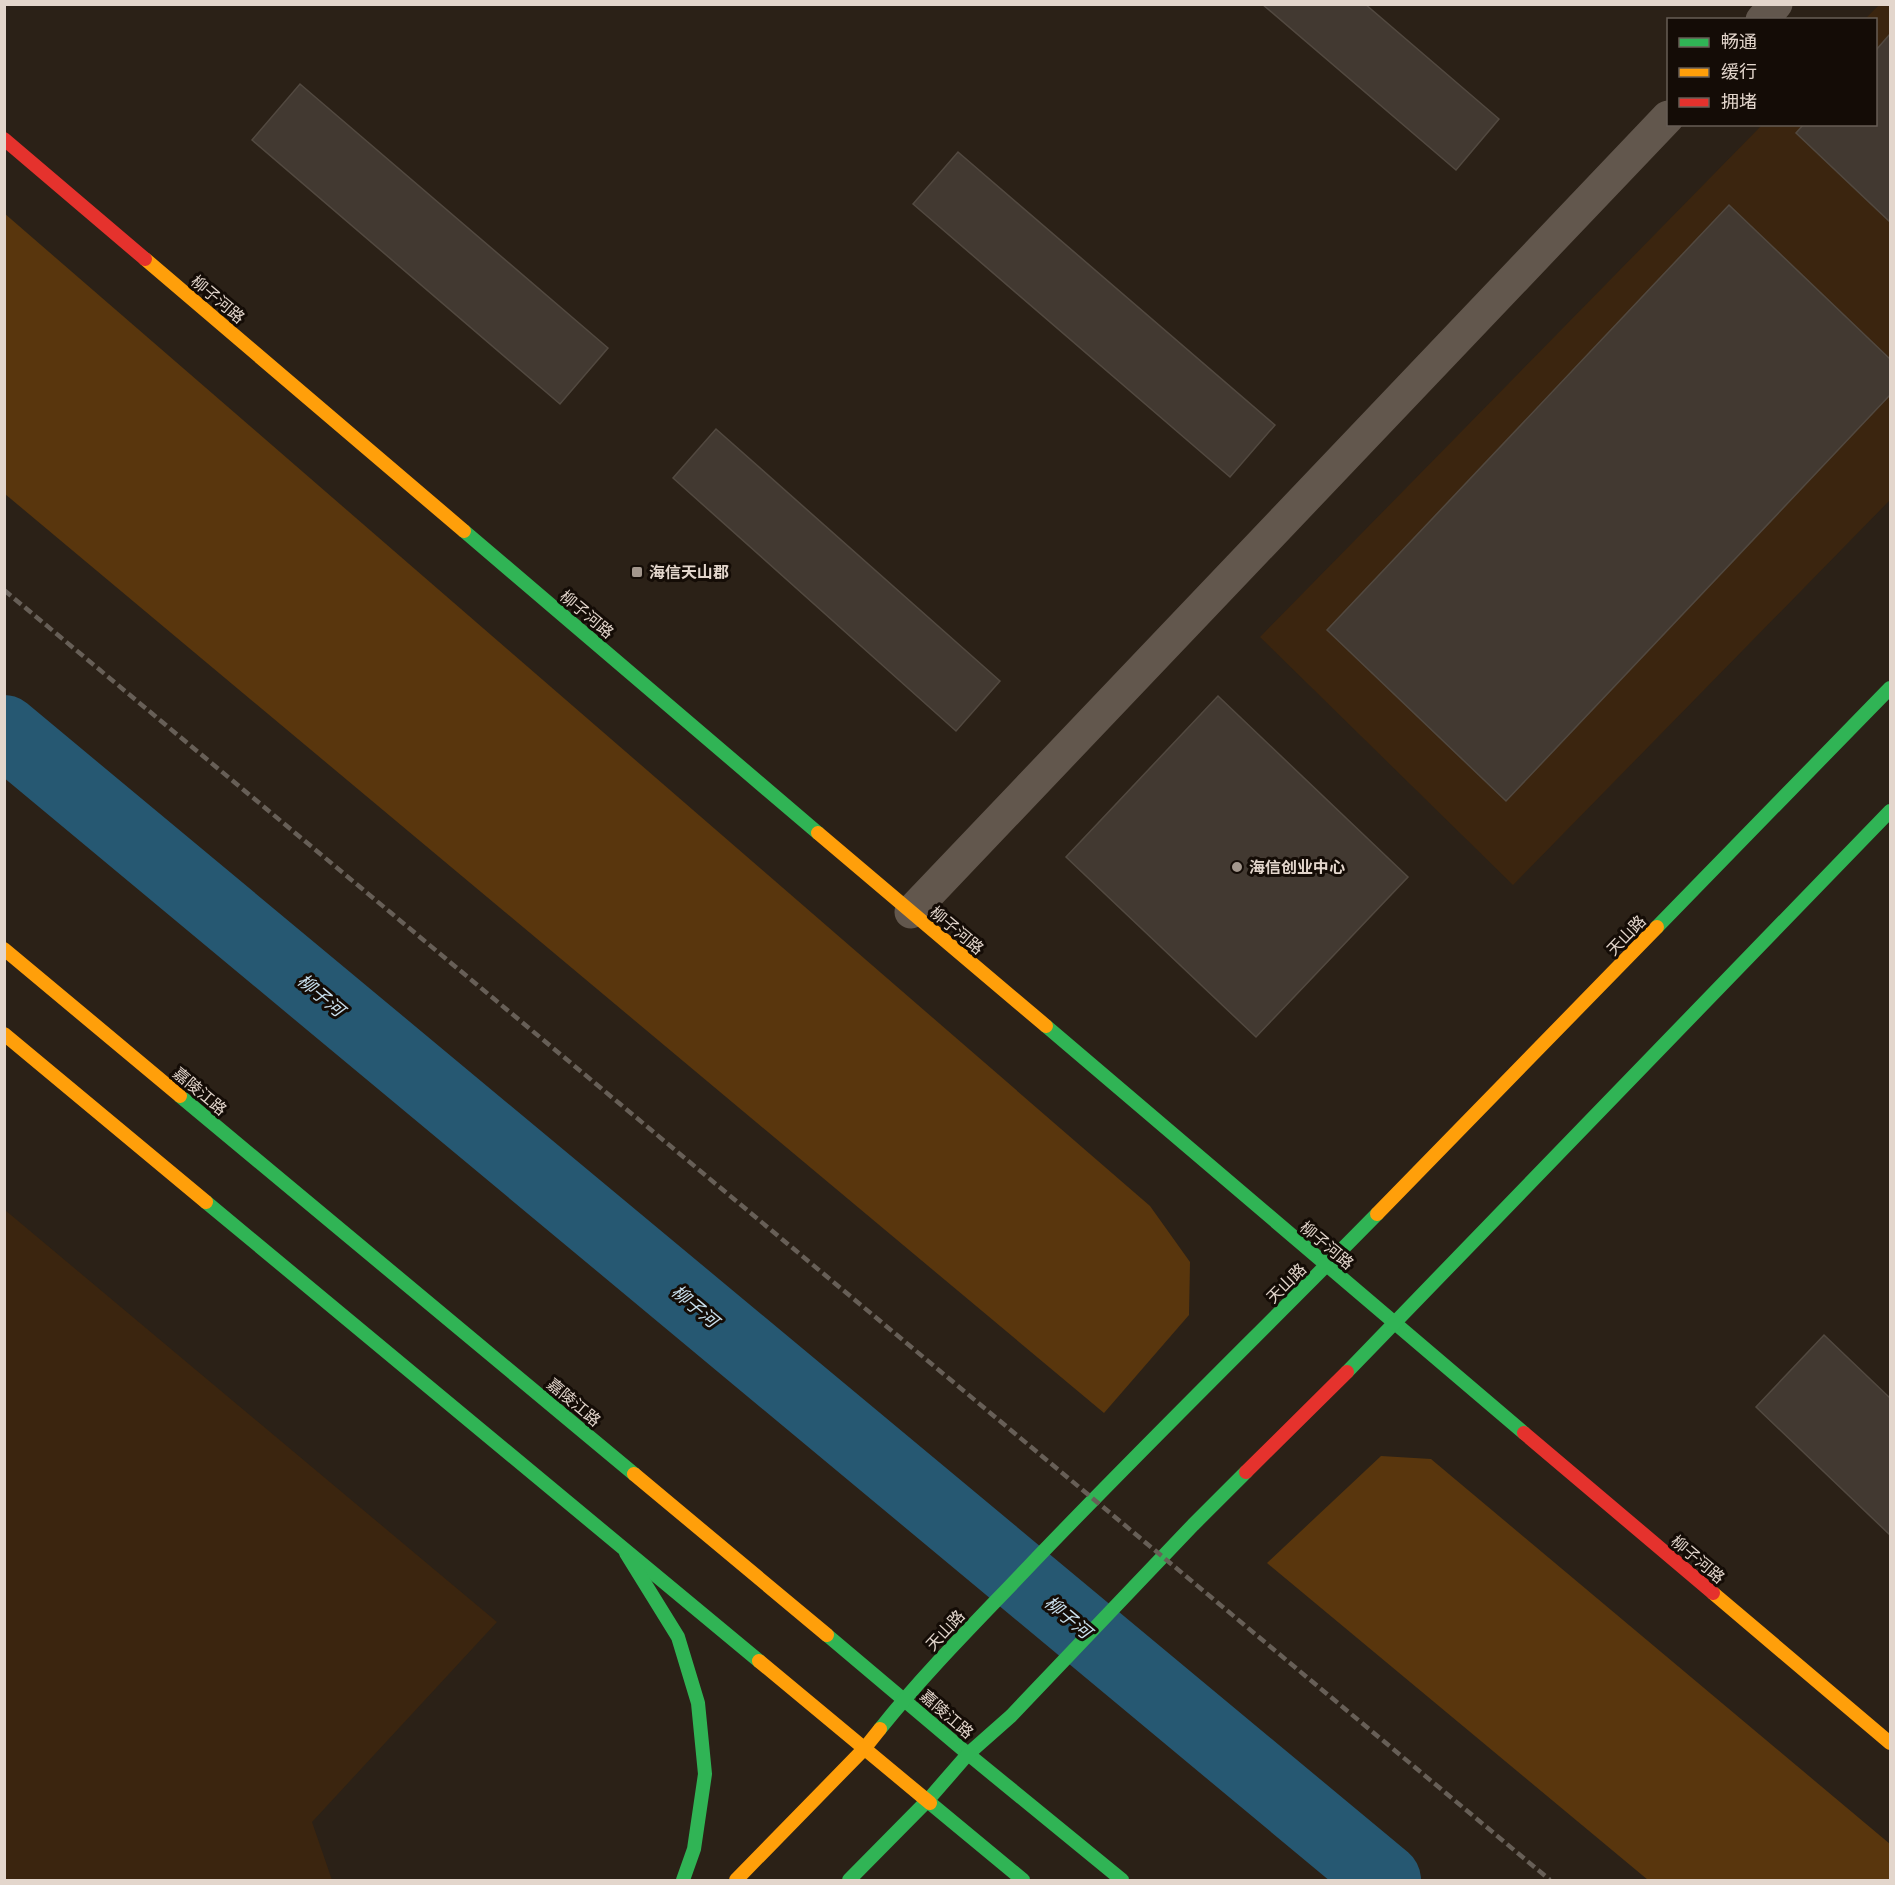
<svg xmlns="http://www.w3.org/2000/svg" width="1895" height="1885" font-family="'IBM Plex Sans','Noto Sans SC',sans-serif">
	<rect width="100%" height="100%" fill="#2b2117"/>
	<g fill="#3b250f">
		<polygon points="1879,5 1890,5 1890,500 1513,885 1260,637 1762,125 1876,124 1876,20 1865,19"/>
		<polygon points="5,1210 497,1622 312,1822 332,1880 5,1880"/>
	</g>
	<g fill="#59360d">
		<polygon points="4,213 1150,1206 1190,1262 1189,1315 1104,1413 5,494"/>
		<polygon points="1381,1456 1431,1459 1890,1844 1890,1880 1648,1880 1267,1563"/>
	</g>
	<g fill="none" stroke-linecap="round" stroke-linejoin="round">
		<polyline stroke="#265872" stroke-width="72" points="4,731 1385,1880"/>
	</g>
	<g fill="#423931" stroke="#524940" stroke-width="1.5">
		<polygon points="1262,4 1365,4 1499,119 1456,170"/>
		<polygon points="1890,34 1890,222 1796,133 1804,124 1876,124 1876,50"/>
		<polygon points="300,84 608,348 560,404 252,140"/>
		<polygon points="958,152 1275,425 1230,477 913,204"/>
		<polygon points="1729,205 1890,359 1890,395 1506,801 1327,630"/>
		<polygon points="716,429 1000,681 956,731 673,478"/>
		<polygon points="1218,696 1408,877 1256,1037 1066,857"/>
		<polygon points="1824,1335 1890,1398 1890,1535 1756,1407"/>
	</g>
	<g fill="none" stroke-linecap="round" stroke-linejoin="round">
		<g stroke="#62574d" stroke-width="33">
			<polyline points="1762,20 1776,4"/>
			<polyline points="911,912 1668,117"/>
		</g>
		<g stroke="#30b455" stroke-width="14">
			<polyline points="464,531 818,833"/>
			<polyline points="1657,927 1890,688"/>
			<polyline points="1046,1026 1524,1433"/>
			<polyline points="180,1096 634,1474"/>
			<polyline points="206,1202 759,1661"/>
			<polyline points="1347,1372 1890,811"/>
			<polyline points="626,1553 678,1637 698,1703 705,1774 694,1849 683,1880"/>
			<polyline points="827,1635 968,1754 1122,1880"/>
			<path d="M880 1729C928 1669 982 1616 1034 1561 1146 1444 1263 1330 1377 1214"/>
			<polyline points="930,1803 1023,1880"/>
			<polyline points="849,1880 928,1800 968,1754 1011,1716 1193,1525 1246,1472"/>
		</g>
		<g stroke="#ff9f0a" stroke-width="14">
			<polyline points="145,259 464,531"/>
			<polyline points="818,833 1046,1026"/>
			<polyline points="4,949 180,1096"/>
			<polyline points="4,1034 206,1202"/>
			<polyline points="1377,1214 1657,927"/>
			<polyline points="634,1474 827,1635"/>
			<polyline points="1713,1593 1890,1743"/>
			<polyline points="759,1661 930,1803"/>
			<polyline points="736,1880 864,1749 880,1729"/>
		</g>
		<g stroke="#e5322d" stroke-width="14">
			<polyline points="4,139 145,259"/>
			<polyline points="1524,1433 1713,1593"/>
			<polyline points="1246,1472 1347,1372"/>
		</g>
		<polyline stroke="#675f57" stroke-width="4.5" stroke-dasharray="9 4.5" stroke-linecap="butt" points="4,590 1550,1880"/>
	</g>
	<g fill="#a3978d" stroke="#140c06" stroke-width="2">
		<rect x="631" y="566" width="12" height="12" rx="3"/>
		<circle cx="1237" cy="867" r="6"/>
	</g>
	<g text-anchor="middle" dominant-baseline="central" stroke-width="6" stroke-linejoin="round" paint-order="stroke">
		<g font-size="16" fill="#e3d6cc" stroke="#140c06">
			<text transform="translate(218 299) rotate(40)">柳子河路</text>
			<text transform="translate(587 614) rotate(40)">柳子河路</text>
			<text transform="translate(957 930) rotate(40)">柳子河路</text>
			<text transform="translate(1626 935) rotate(-46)">天山路</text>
			<text transform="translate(200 1091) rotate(40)">嘉陵江路</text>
			<text transform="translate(1327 1245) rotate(40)">柳子河路</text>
			<text transform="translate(1286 1283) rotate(-45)">天山路</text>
			<text transform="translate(574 1402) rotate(40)">嘉陵江路</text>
			<text transform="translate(1698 1559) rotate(40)">柳子河路</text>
			<text transform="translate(945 1630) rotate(-47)">天山路</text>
			<text transform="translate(947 1714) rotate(41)">嘉陵江路</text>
		</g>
		<g font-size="16" font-weight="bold" fill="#e3d6cc" stroke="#140c06" text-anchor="start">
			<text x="649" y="572">海信天山郡</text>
			<text x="1249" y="867">海信创业中心</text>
		</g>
		<g font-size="18" font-style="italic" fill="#cae1ef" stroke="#140c06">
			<text transform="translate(321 995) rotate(40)">柳子河</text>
			<text transform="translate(695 1306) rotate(40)">柳子河</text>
			<text transform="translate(1068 1617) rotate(40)">柳子河</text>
		</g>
	</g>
	<rect width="1895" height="1885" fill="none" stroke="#e3d6cc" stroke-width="12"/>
	<rect x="1667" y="18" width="210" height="108" fill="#140c06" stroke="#675d55" stroke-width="1.5"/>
	<rect x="1679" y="38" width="30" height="9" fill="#30b455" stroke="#675d55" stroke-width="1.5"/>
	<text x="1721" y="48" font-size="18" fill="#e3d6cc">畅通</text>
	<rect x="1679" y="68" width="30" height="9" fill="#ff9f0a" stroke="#675d55" stroke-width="1.5"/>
	<text x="1721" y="78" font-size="18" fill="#e3d6cc">缓行</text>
	<rect x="1679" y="98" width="30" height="9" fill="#e5322d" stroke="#675d55" stroke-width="1.5"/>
	<text x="1721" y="108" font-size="18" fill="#e3d6cc">拥堵</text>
</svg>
